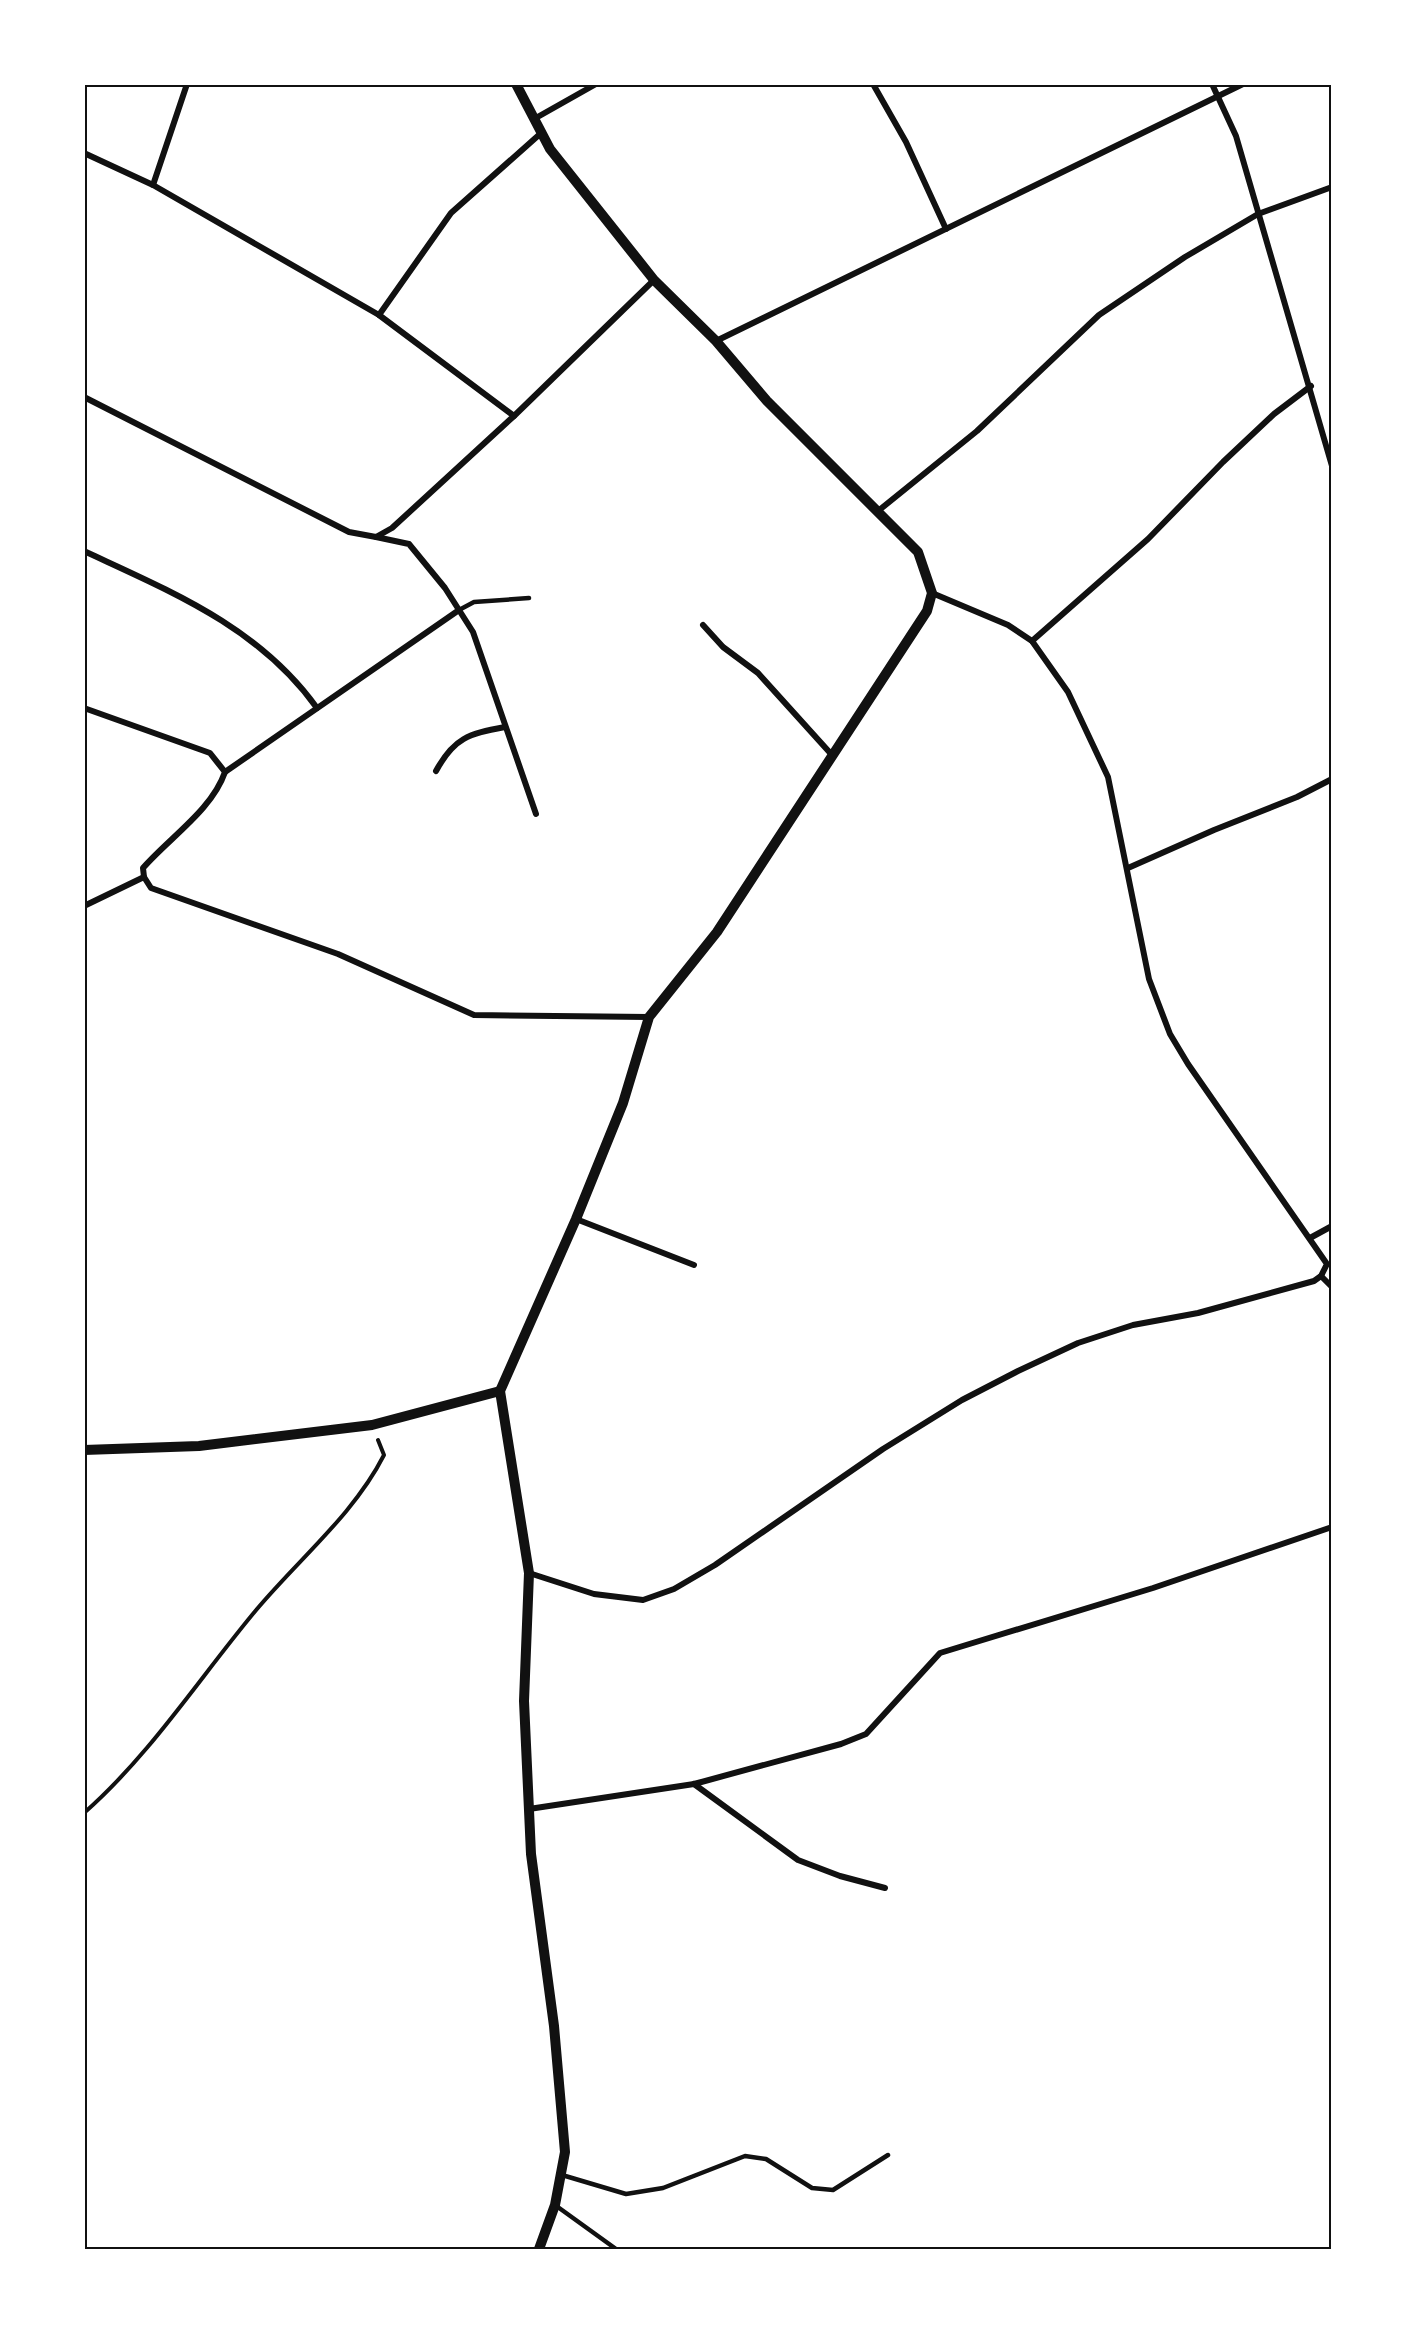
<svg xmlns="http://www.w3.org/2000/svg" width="1416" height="2333" font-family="Cabin,sans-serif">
	<rect width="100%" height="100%" fill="#fff"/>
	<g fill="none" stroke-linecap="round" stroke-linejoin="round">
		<path stroke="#111" stroke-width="4" d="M84 1813C151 1754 200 1677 257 1609 300 1558 354 1514 384 1455L378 1440"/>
		<g stroke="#111" stroke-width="4.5">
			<polyline points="459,610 474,602 529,598"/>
			<polyline points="562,2175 626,2194 663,2188 745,2156 766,2159 812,2188 833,2190 888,2155"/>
			<polyline points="555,2205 616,2249"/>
		</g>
		<g stroke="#111" stroke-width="6">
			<polyline points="873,84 906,142 946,229"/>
			<polyline points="1212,84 1236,136 1332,466"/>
			<polyline points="534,119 596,84"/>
			<polyline points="84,153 153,185 379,315 514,416"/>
			<polyline points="153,185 187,84"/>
			<polyline points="379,315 451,213 540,134"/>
			<polyline points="716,341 1243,84"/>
			<polyline points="84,397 349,532 376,537 392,528 514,416 654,280"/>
			<polyline points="878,511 977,431 1099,315 1185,257 1258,214 1332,187"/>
			<polyline points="376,537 409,544 445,588 473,632 536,814"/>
			<path d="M84 551C172 592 259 627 317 708"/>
			<polyline points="703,625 723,647 758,673 832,755"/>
			<polyline points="1032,641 1148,539 1223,462 1274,414 1311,386"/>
			<path d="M84 708 210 753 225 772C212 810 169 838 143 868L144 877 151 888 338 954 474 1015 649 1017"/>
			<path d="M436 771C454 738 468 734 505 727"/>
			<polyline points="225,772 459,610"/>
			<polyline points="1128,868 1214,830 1297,797 1332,779"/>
			<polyline points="84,906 144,877"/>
			<polyline points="576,1219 694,1265"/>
			<polyline points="1310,1238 1332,1226"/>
			<polyline points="1321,1276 1332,1287"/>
			<polyline points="529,1573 594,1594 643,1600 674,1589 715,1565 883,1449 962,1400 1018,1371 1078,1343 1133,1325 1198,1313 1314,1281 1321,1276 1327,1264 1188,1064 1170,1034 1149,979 1108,777 1068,692 1032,641 1008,625 932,593"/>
			<polyline points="694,1784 798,1860 840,1876 885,1888"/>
			<polyline points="529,1809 694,1784 841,1744 866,1734 940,1653 1153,1588 1332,1527"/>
		</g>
		<g stroke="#111" stroke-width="10">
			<polyline points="516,84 550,149 654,280 716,341 767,401 918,552 932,593 927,611 717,932 649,1017 623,1103 576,1219 500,1391 529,1573 524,1701 531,1854 554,2026 565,2152 555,2205 539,2249"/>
			<polyline points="84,1450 199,1446 372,1425 500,1391"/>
		</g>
	</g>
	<rect width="1416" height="2333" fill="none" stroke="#ffffff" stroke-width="171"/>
	<rect x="86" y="86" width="1244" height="2162" fill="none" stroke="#111" stroke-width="2"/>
</svg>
